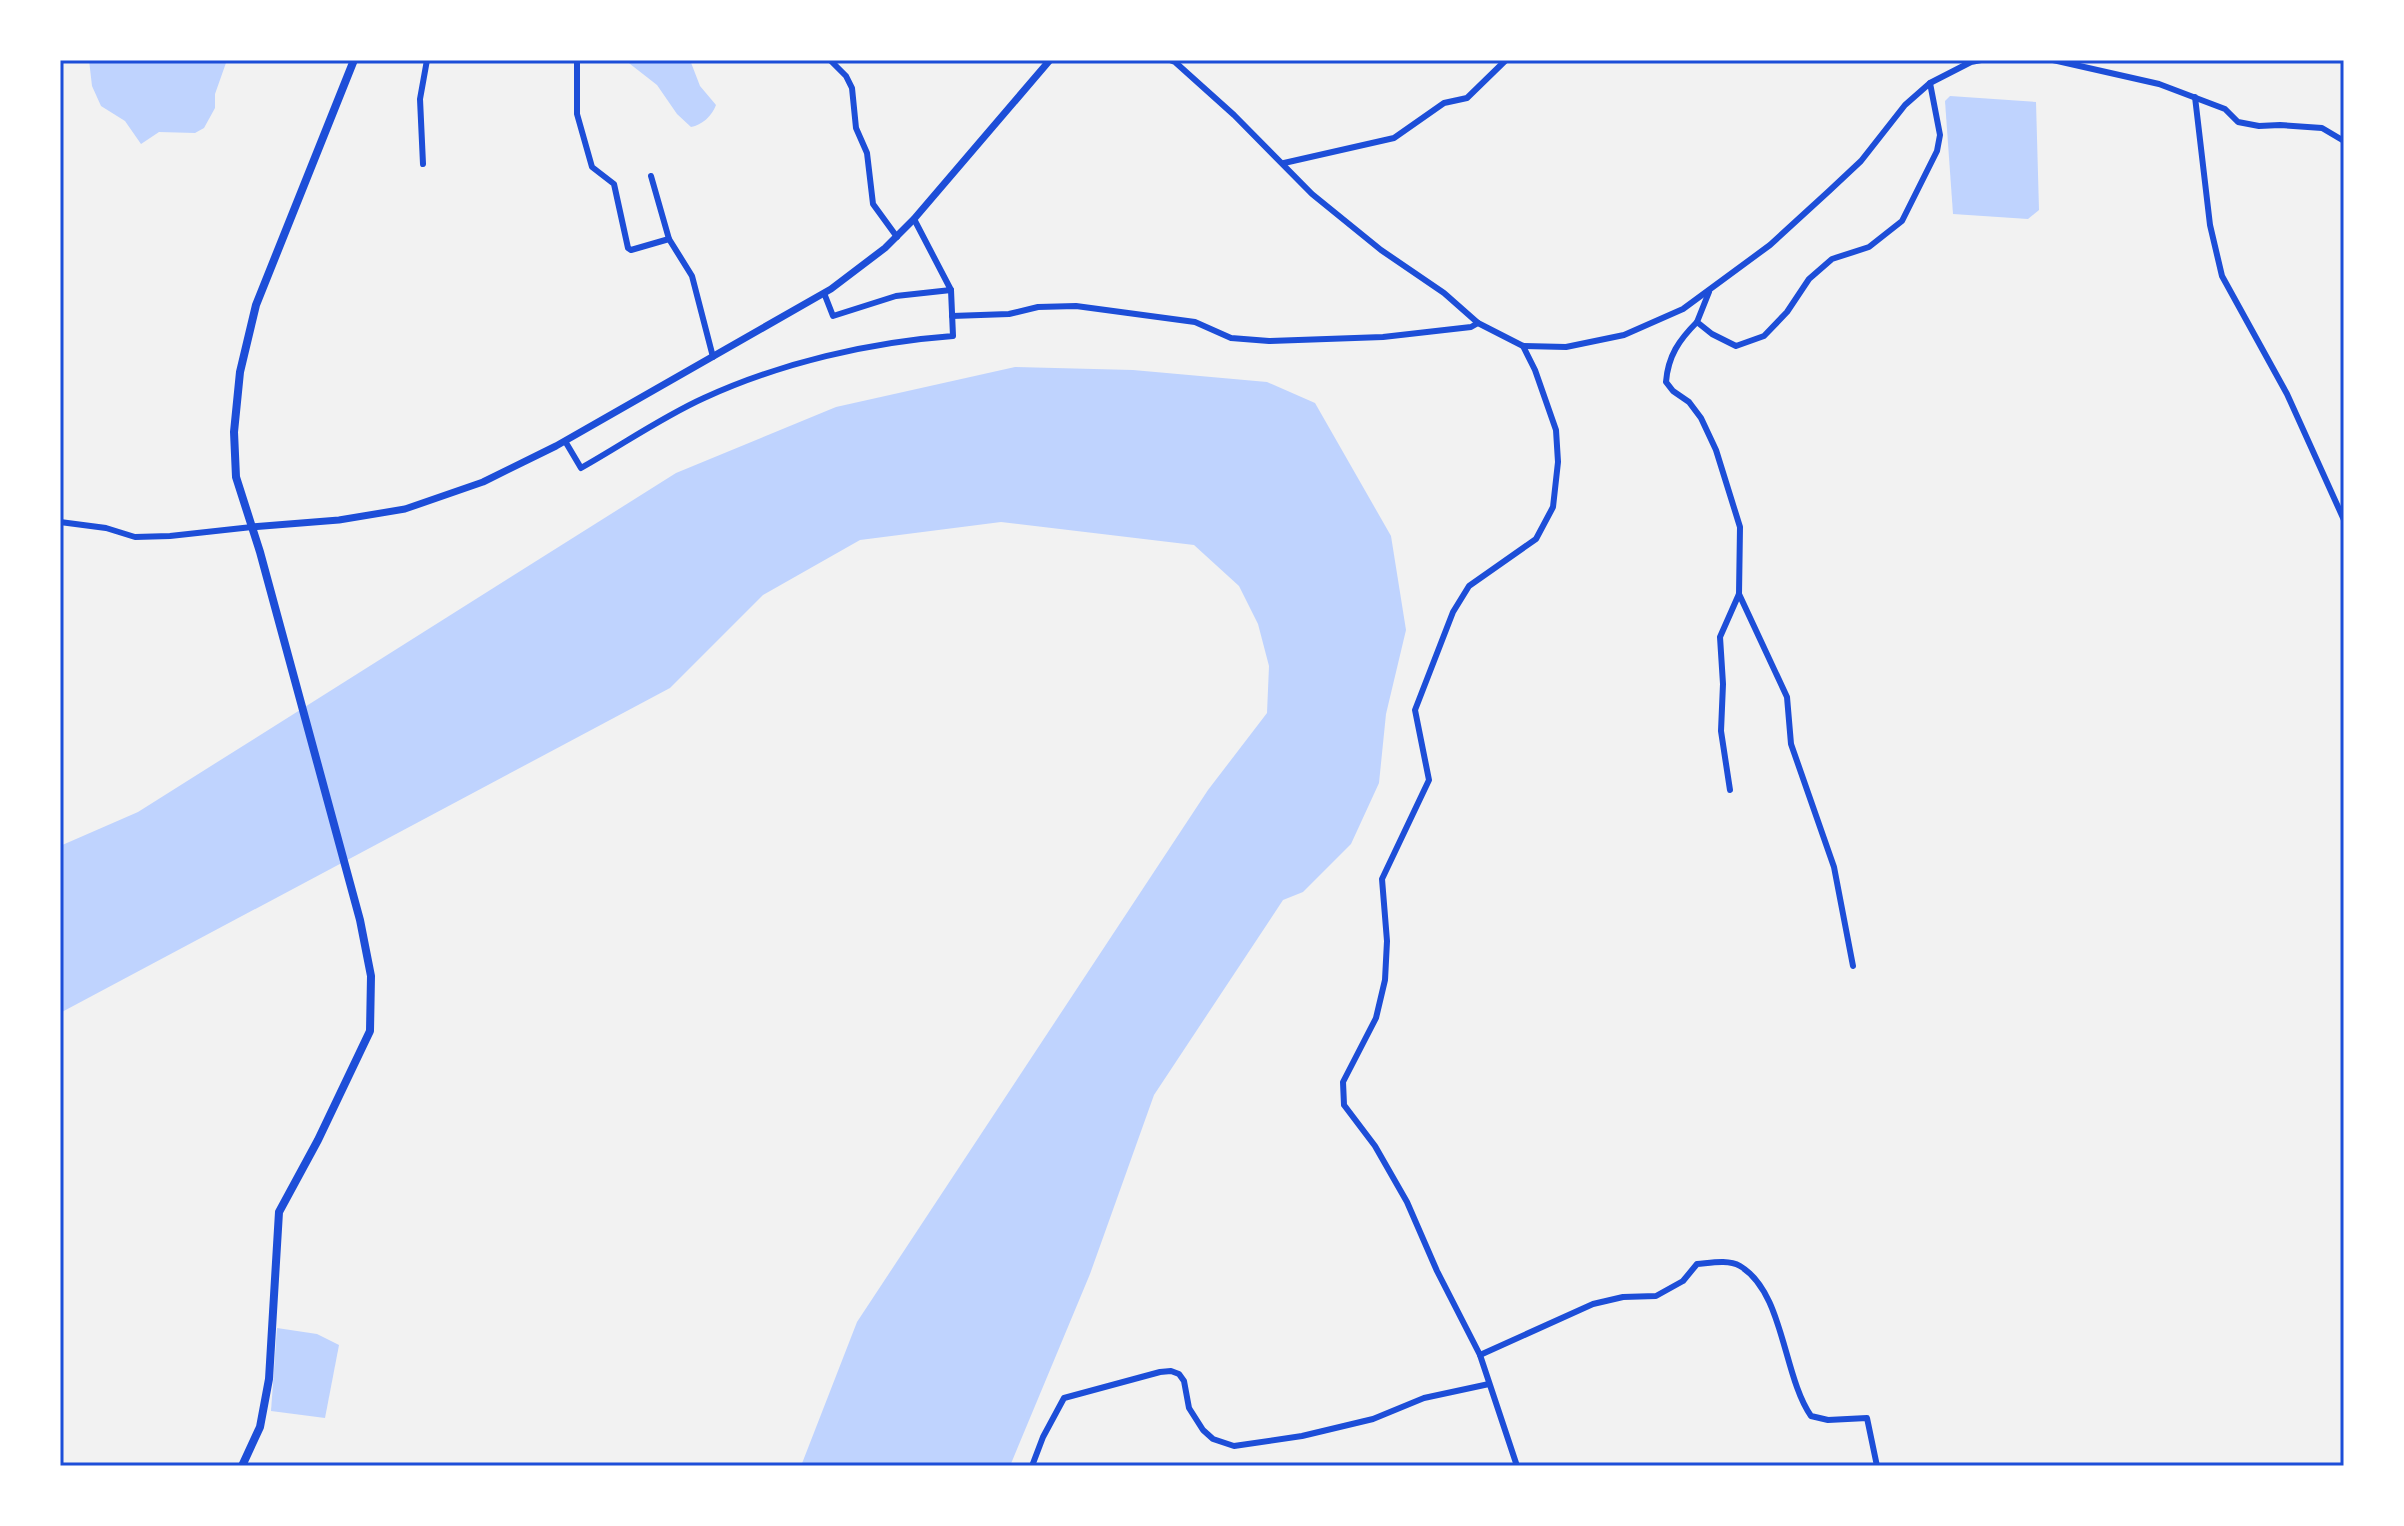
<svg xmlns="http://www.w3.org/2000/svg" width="2404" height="1526" font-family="'Nunito Sans',sans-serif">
	<rect width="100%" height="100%" fill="#f2f2f2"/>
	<g fill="#bfd3fe">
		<polygon points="89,60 227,60 215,94 215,108 204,128 195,133 159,132 141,144 125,121 101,106 92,86"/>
		<path d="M625 60H690L700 86 716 105C712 116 702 125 691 127L677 114 657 85Z"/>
		<polygon points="1950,96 2036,102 2039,210 2028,219 1953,214 1945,101"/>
		<polygon points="1015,367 1133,370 1267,382 1315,403 1391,536 1406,630 1386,714 1379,783 1351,844 1303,892 1283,900 1154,1095 1090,1274 1010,1466 801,1466 857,1322 1208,790 1267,713 1269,666 1258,624 1239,586 1194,545 1001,522 860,540 763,595 670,688 60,1013 60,846 138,812 676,473 836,407"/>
		<polygon points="277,1328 317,1334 339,1345 325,1418 271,1411"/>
	</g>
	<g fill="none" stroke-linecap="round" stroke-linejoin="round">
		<g stroke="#1d4ed8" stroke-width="6">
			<polyline points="577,60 577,114 592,167 614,184 628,248 631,250 669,239"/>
			<polyline points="830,60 846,76 852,88 856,128 867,153 873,204 897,237"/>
			<polyline points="1170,60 1175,62 1234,115 1312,194 1381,250 1444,293 1478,323 1523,346 1566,347 1624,335 1683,309 1770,245 1829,191 1861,161 1905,105 1930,83 1971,62 1981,60"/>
			<polyline points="2053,60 2159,84 2225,109 2238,122 2259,126 2280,125 2322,128 2344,141"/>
			<polyline points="2195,97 2210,225 2222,276 2287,394 2344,520"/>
			<polyline points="1284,163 1394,138 1444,103 1467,98 1506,60"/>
			<polyline points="423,164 420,99 427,60"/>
			<polyline points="651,176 669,239 692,276 713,357"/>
			<polyline points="1709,292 1697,322 1712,334 1736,346 1764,336 1787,312 1809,279 1832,259 1869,247 1902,221 1937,151 1940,135 1930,83"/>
			<polyline points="824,293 833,316 896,296 951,290 914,219"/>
			<polyline points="952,316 1009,314 1038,307 1076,306 1195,322 1231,338 1269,341 1383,337 1471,327 1478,323"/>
			<path d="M1697 322C1679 340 1668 356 1666 382L1673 391 1689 402 1701 418 1716 450 1740 527 1739 594 1720 637 1723 684 1721 731 1730 790"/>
			<path d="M565 441 581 468C622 445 662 417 704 398 780 363 870 342 953 336L951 290"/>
			<polyline points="60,522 106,528 135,537 170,536 252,527"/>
			<polyline points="1739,594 1787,697 1791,744 1834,867 1853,966"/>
			<path d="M1480 1355 1593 1304 1623 1297 1656 1296 1683 1281 1697 1264C1710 1263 1728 1259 1740 1266 1784 1292 1783 1376 1811 1416L1828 1420 1867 1418 1877 1466"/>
			<polyline points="1032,1466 1043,1437 1064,1398 1160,1372 1171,1371 1179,1374 1184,1381 1189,1408 1203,1430 1213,1439 1234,1446 1302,1436 1373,1419 1424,1398 1489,1384"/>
			<polyline points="1517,1466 1480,1355 1437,1271 1407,1202 1375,1146 1344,1105 1343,1082 1376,1018 1385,980 1387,941 1382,879 1429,780 1415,710 1453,612 1469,586 1536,539 1553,507 1558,462 1556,430 1535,370 1523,346"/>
		</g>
		<polyline stroke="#1d4ed8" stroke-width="7" points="252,527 339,520 405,509 483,482 556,446 831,289 885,248 914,219 1050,60"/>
		<polyline stroke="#1d4ed8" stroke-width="8" points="242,1466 260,1427 269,1379 279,1212 318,1140 370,1031 371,976 360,920 260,552 236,477 234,432 240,372 256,305 354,60"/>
	</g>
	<rect width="2404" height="1526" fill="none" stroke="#ffffff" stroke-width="124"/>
	<rect x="62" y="62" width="2280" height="1402" fill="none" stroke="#1d4ed8" stroke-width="3"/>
</svg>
